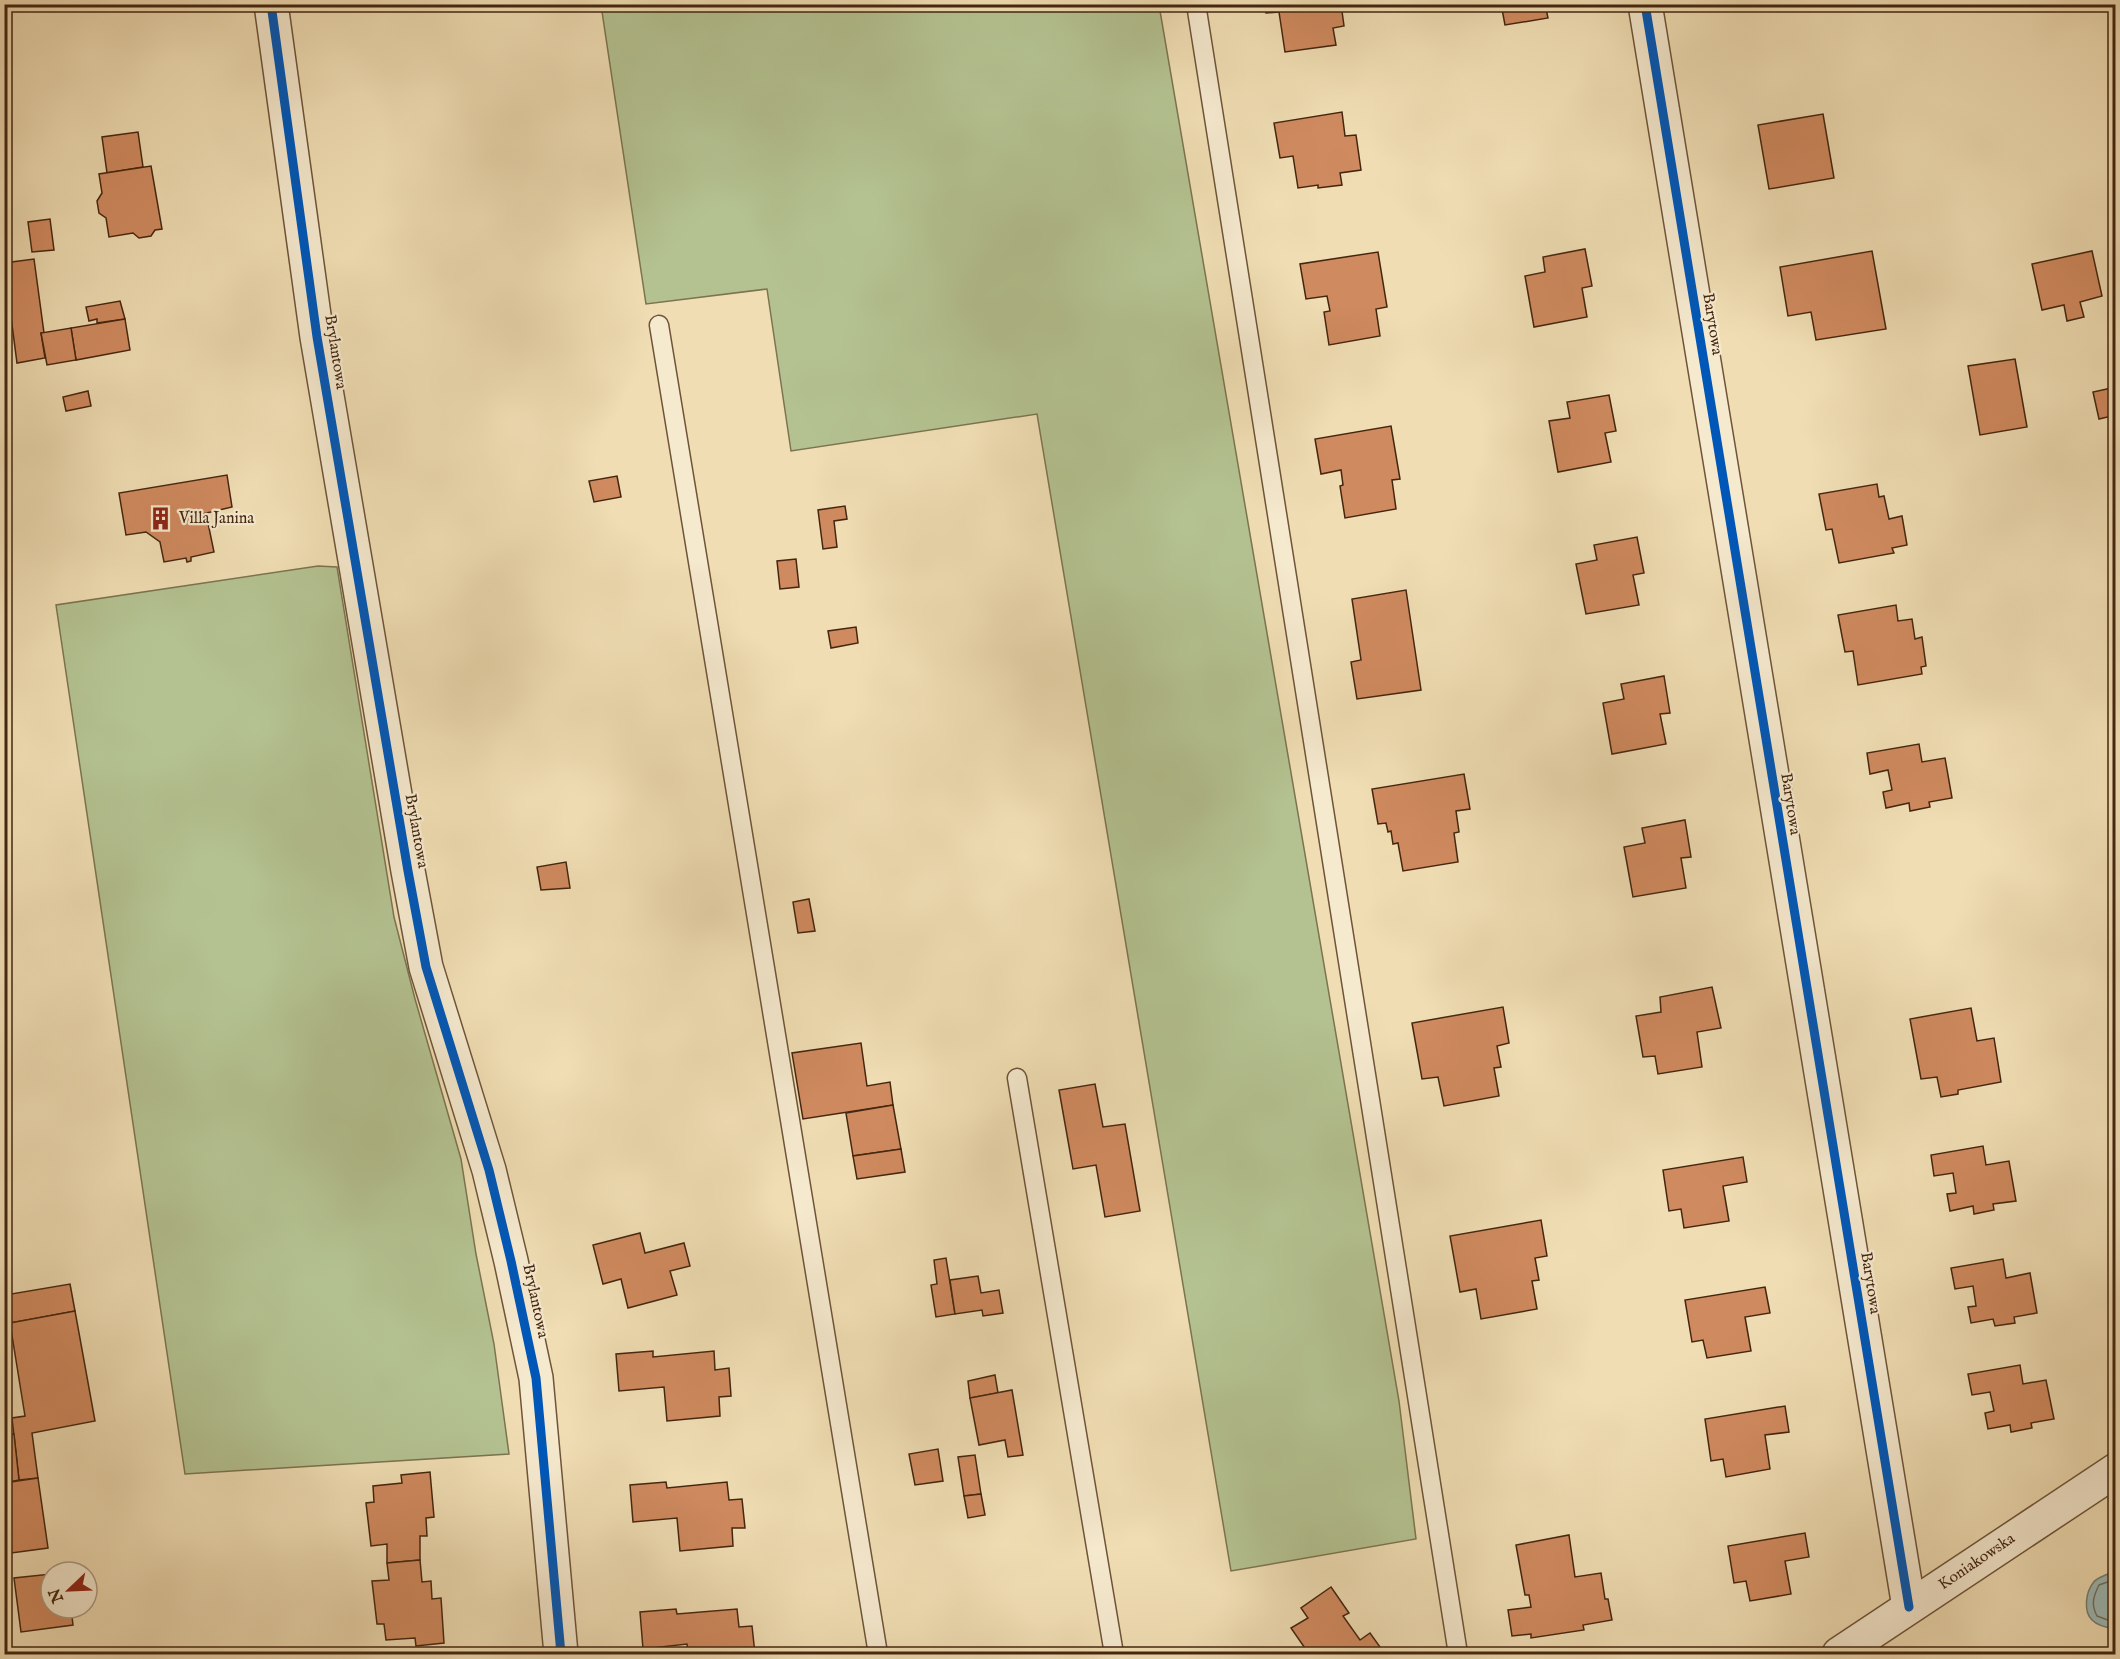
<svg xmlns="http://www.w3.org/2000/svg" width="2120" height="1659" font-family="'IM FELL English',serif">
	<rect width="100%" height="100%" fill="#f0ddb3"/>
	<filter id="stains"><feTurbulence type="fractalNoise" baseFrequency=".00333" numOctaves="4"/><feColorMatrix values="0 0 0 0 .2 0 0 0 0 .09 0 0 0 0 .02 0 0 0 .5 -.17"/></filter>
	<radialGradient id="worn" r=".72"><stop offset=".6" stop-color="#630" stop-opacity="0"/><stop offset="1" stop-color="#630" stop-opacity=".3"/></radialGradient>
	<g fill="#b4c291" stroke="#7c7450" stroke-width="1.5">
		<polygon points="601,5 1159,5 1399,1401 1416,1539 1231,1571 1037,414 791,451 767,289 646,304"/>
		<polygon points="318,566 337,567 394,917 415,999 461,1159 476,1254 494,1344 509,1454 185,1474 56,605"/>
	</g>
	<path fill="#9dbab5" stroke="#797f73" stroke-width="1.5" d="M2110 1573H2115V1629C2108 1628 2098 1626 2092 1620 2083 1611 2086 1592 2093 1583 2096 1578 2104 1576 2110 1573Z"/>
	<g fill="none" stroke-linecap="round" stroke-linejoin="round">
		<path stroke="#707062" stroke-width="1.5" d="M2116 1579 2099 1585C2093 1597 2091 1605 2097 1616L2116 1623"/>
	</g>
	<g fill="#d08a5f" stroke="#442610" stroke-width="1.5">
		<polygon points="1265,4 1341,4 1344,26 1333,28 1336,45 1285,52 1279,12 1266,13"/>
		<polygon points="1501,4 1545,4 1548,18 1505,25"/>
		<polygon points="1342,112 1345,136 1356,135 1361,170 1340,173 1342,185 1318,188 1318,185 1298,188 1293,156 1280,158 1274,123"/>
		<polygon points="1823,114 1834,178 1769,189 1758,125"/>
		<polygon points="138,132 143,167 107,173 102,137"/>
		<polygon points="151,166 162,229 155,230 151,236 139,238 133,233 109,237 106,218 99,213 97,201 102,193 99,174"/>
		<polygon points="50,219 54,250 32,252 28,222"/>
		<polygon points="1585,249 1592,286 1582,288 1587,317 1534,327 1525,276 1545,272 1543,257"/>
		<polygon points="1872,251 1886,329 1816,340 1811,312 1788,316 1780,267"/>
		<polygon points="2092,251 2102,296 2080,302 2084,317 2067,321 2064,305 2042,310 2032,264"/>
		<polygon points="1378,252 1387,307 1376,309 1380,336 1329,345 1324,312 1330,311 1327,296 1306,299 1300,264"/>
		<polygon points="34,259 44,333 41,333 45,358 17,363 4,263"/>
		<polygon points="120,301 125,319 97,323 97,319 89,321 86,307"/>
		<polygon points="125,319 130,350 76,360 71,328"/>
		<polygon points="71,328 76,360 47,365 41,333"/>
		<polygon points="2015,359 2027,427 1980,435 1968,366"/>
		<polygon points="2116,387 2116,415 2099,419 2093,392"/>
		<polygon points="88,391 91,406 66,411 63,397"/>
		<polygon points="1609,395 1616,431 1605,433 1611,462 1558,472 1549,421 1570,418 1567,402"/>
		<polygon points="1391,426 1400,479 1392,480 1396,509 1345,518 1340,486 1343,485 1341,470 1321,474 1315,439"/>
		<polygon points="227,475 232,507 198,515 200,524 208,523 214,552 191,557 191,561 187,562 186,558 164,562 160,542 146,532 126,535 119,493"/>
		<polygon points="617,476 621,497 594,502 589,481"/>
		<polygon points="1877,484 1879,497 1884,496 1889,519 1902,516 1907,545 1892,548 1894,553 1839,563 1832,529 1826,530 1819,494"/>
		<polygon points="845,506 847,519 834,521 837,547 823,549 818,510"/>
		<polygon points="1637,537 1644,573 1633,575 1639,605 1586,614 1576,564 1597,560 1594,545"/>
		<polygon points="796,559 799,587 780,589 777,561"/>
		<polygon points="1406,590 1421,690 1357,699 1351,662 1361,660 1352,599"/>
		<polygon points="1896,605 1898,621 1912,619 1915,639 1922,637 1926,666 1921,667 1922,674 1858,685 1853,651 1845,652 1838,615"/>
		<polygon points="856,627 858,643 831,648 828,631"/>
		<polygon points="1664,676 1670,713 1660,714 1666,744 1612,754 1603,703 1624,699 1621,684"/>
		<polygon points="1919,744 1922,762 1945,758 1952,798 1929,802 1930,807 1910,811 1909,803 1886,808 1883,792 1892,790 1888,770 1870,774 1867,753"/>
		<polygon points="1464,774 1470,809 1456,811 1459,832 1454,833 1458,862 1403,871 1398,843 1393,844 1391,831 1388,832 1386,823 1378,824 1372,789"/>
		<polygon points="1685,820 1691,857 1681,858 1686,888 1633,897 1624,847 1645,843 1642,828"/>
		<polygon points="566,862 570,888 541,890 537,867"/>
		<polygon points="809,899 815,931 798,933 793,902"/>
		<polygon points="1712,987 1721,1028 1697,1032 1702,1067 1658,1074 1655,1056 1643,1057 1636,1016 1661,1012 1660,997"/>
		<polygon points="1503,1007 1509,1043 1497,1046 1501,1067 1494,1068 1499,1096 1444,1106 1438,1077 1422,1079 1412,1023"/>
		<polygon points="1971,1008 1977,1041 1994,1038 2001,1082 1958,1090 1958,1094 1941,1097 1937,1077 1921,1079 1910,1019"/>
		<polygon points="861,1043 867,1086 890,1082 893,1105 803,1119 792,1053"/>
		<polygon points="1095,1084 1103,1127 1125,1124 1140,1211 1105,1217 1096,1165 1073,1169 1059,1090"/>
		<polygon points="893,1105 901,1149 853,1156 846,1113"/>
		<polygon points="1983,1146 1986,1165 2009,1161 2016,1201 1993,1204 1994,1210 1974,1214 1973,1206 1950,1211 1947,1194 1956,1193 1953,1173 1934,1176 1931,1155"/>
		<polygon points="901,1149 905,1172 857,1179 853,1156"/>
		<polygon points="1743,1157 1747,1182 1723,1186 1729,1221 1684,1228 1681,1209 1669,1211 1663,1170"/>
		<polygon points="1541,1220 1547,1256 1535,1258 1539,1280 1532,1281 1537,1309 1481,1319 1476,1289 1460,1292 1450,1236"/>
		<polygon points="640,1233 645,1253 684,1243 690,1266 670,1271 677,1295 628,1308 621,1279 603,1284 593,1245"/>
		<polygon points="946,1258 955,1314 936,1317 931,1285 937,1284 934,1260"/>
		<polygon points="2003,1259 2006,1278 2030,1273 2037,1313 2014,1317 2015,1323 1995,1326 1993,1319 1971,1323 1968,1307 1976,1306 1973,1286 1955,1289 1951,1268"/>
		<polygon points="978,1276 981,1293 999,1290 1003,1313 983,1316 982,1310 955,1314 950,1280"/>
		<polygon points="70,1284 75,1311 10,1323 5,1295"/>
		<polygon points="1765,1287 1770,1313 1745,1317 1751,1351 1707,1358 1703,1340 1692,1342 1685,1300"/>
		<polygon points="75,1311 95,1421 32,1433 38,1478 19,1480 12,1418 25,1416 10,1323"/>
		<polygon points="653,1351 653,1357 714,1351 715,1370 729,1368 731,1396 719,1397 720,1416 667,1421 664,1387 619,1391 616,1354"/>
		<polygon points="2020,1365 2023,1384 2046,1380 2054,1419 2031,1423 2032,1428 2011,1432 2010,1425 1988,1429 1985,1413 1994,1411 1990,1392 1972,1395 1968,1374"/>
		<polygon points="995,1375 998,1393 970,1398 968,1381"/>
		<polygon points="1012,1390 1023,1455 1008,1457 1005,1440 979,1445 970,1398"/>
		<polygon points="1785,1406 1789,1432 1765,1435 1770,1469 1726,1477 1723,1459 1711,1461 1705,1419"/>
		<polygon points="14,1434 19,1480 4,1483 4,1435"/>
		<polygon points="938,1449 943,1481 915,1485 909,1454"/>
		<polygon points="975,1455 981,1494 964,1496 958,1457"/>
		<polygon points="430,1472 434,1517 426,1518 427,1536 420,1536 420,1560 387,1563 387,1544 371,1546 366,1503 374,1502 373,1486 402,1483 401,1475"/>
		<polygon points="38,1478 48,1548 4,1554 4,1483"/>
		<polygon points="666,1482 667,1488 727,1482 729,1500 742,1499 745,1528 732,1528 733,1546 680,1551 677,1518 633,1522 630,1485"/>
		<polygon points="981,1494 985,1515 968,1518 964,1496"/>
		<polygon points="1805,1533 1809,1557 1785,1561 1791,1594 1750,1601 1746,1581 1734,1583 1728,1546"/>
		<polygon points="1569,1535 1575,1577 1601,1573 1605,1599 1608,1599 1612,1620 1583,1625 1584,1630 1531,1638 1531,1634 1512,1636 1508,1610 1531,1607 1529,1595 1525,1595 1516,1545"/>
		<polygon points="420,1560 422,1582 431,1581 432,1599 441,1598 444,1643 416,1646 415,1638 386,1640 384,1624 377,1624 372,1581 389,1580 387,1563"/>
		<polygon points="51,1574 51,1608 71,1608 73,1625 21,1632 14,1578"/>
		<polygon points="1331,1587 1349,1613 1343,1616 1360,1640 1370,1633 1385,1654 1309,1654 1291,1628 1308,1618 1301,1608"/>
		<polygon points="676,1609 677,1614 737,1609 739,1627 752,1626 755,1654 688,1654 687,1644 643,1649 640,1612"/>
	</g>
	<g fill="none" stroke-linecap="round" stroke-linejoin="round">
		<defs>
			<g id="service">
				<polyline points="1196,4 1458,1654"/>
				<polyline points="659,325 878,1654"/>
				<polyline points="1017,1078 1114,1654"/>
			</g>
			<g id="minor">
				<polyline points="271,4 317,337 408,871 426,967 489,1170 511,1261 536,1378 561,1654"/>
				<polyline points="1645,4 1909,1607"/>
				<polyline points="1839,1654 2116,1470"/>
			</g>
		</defs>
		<use href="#service" stroke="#6f5439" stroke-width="21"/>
		<use href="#minor" stroke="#6f5439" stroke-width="36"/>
		<use href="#service" stroke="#f5e9ce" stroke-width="18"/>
		<use href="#minor" stroke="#f5e9ce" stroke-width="33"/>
		<defs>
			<g id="cycleway">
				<polyline points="271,4 317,337 408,871 426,967 489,1170 511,1261 536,1378 561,1654"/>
				<polyline points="1645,4 1909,1607"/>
			</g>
		</defs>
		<use href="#cycleway" stroke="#f5e9ce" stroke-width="13"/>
		<use href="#cycleway" stroke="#0057b8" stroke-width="9"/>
	</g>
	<defs>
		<symbol id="building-bare" viewBox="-9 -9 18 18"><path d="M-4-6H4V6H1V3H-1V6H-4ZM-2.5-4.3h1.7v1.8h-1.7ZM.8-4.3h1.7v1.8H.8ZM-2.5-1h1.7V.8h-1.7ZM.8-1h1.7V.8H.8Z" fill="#8f2418" stroke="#f5e9ce" stroke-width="2.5" paint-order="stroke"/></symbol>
	</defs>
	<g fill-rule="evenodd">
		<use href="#building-bare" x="144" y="502" width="33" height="33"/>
	</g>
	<g text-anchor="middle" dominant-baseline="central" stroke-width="4.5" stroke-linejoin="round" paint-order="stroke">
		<g font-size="16" fill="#442610" stroke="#f5e9ce">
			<text transform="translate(1712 324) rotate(81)">Barytowa</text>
			<text transform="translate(335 352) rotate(81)">Brylantowa</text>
			<text transform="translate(1790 804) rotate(81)">Barytowa</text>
			<text transform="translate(416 831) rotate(80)">Brylantowa</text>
			<text transform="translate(1870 1283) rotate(81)">Barytowa</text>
			<text transform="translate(535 1301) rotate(78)">Brylantowa</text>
			<text transform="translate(1977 1562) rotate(-34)">Koniakowska</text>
		</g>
		<g font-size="16" fill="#442610" stroke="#f5e9ce" text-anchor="start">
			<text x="179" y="519">Villa Janina</text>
		</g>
	</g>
	<rect width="2120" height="1659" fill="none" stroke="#f0ddb3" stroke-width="24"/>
	<rect x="6" y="6" width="2108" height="1647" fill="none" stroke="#442610" stroke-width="3"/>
	<rect x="12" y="12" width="2096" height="1635" fill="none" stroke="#442610" stroke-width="1.5"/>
	<g transform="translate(69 1590) rotate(247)"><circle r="28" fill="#f5e9ce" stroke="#ae9b82" stroke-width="1.5"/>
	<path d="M0-4.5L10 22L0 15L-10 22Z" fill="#8f2418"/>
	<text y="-9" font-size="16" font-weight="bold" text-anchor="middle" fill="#442610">N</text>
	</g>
	<rect width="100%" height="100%" filter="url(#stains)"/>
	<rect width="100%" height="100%" fill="url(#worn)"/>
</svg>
